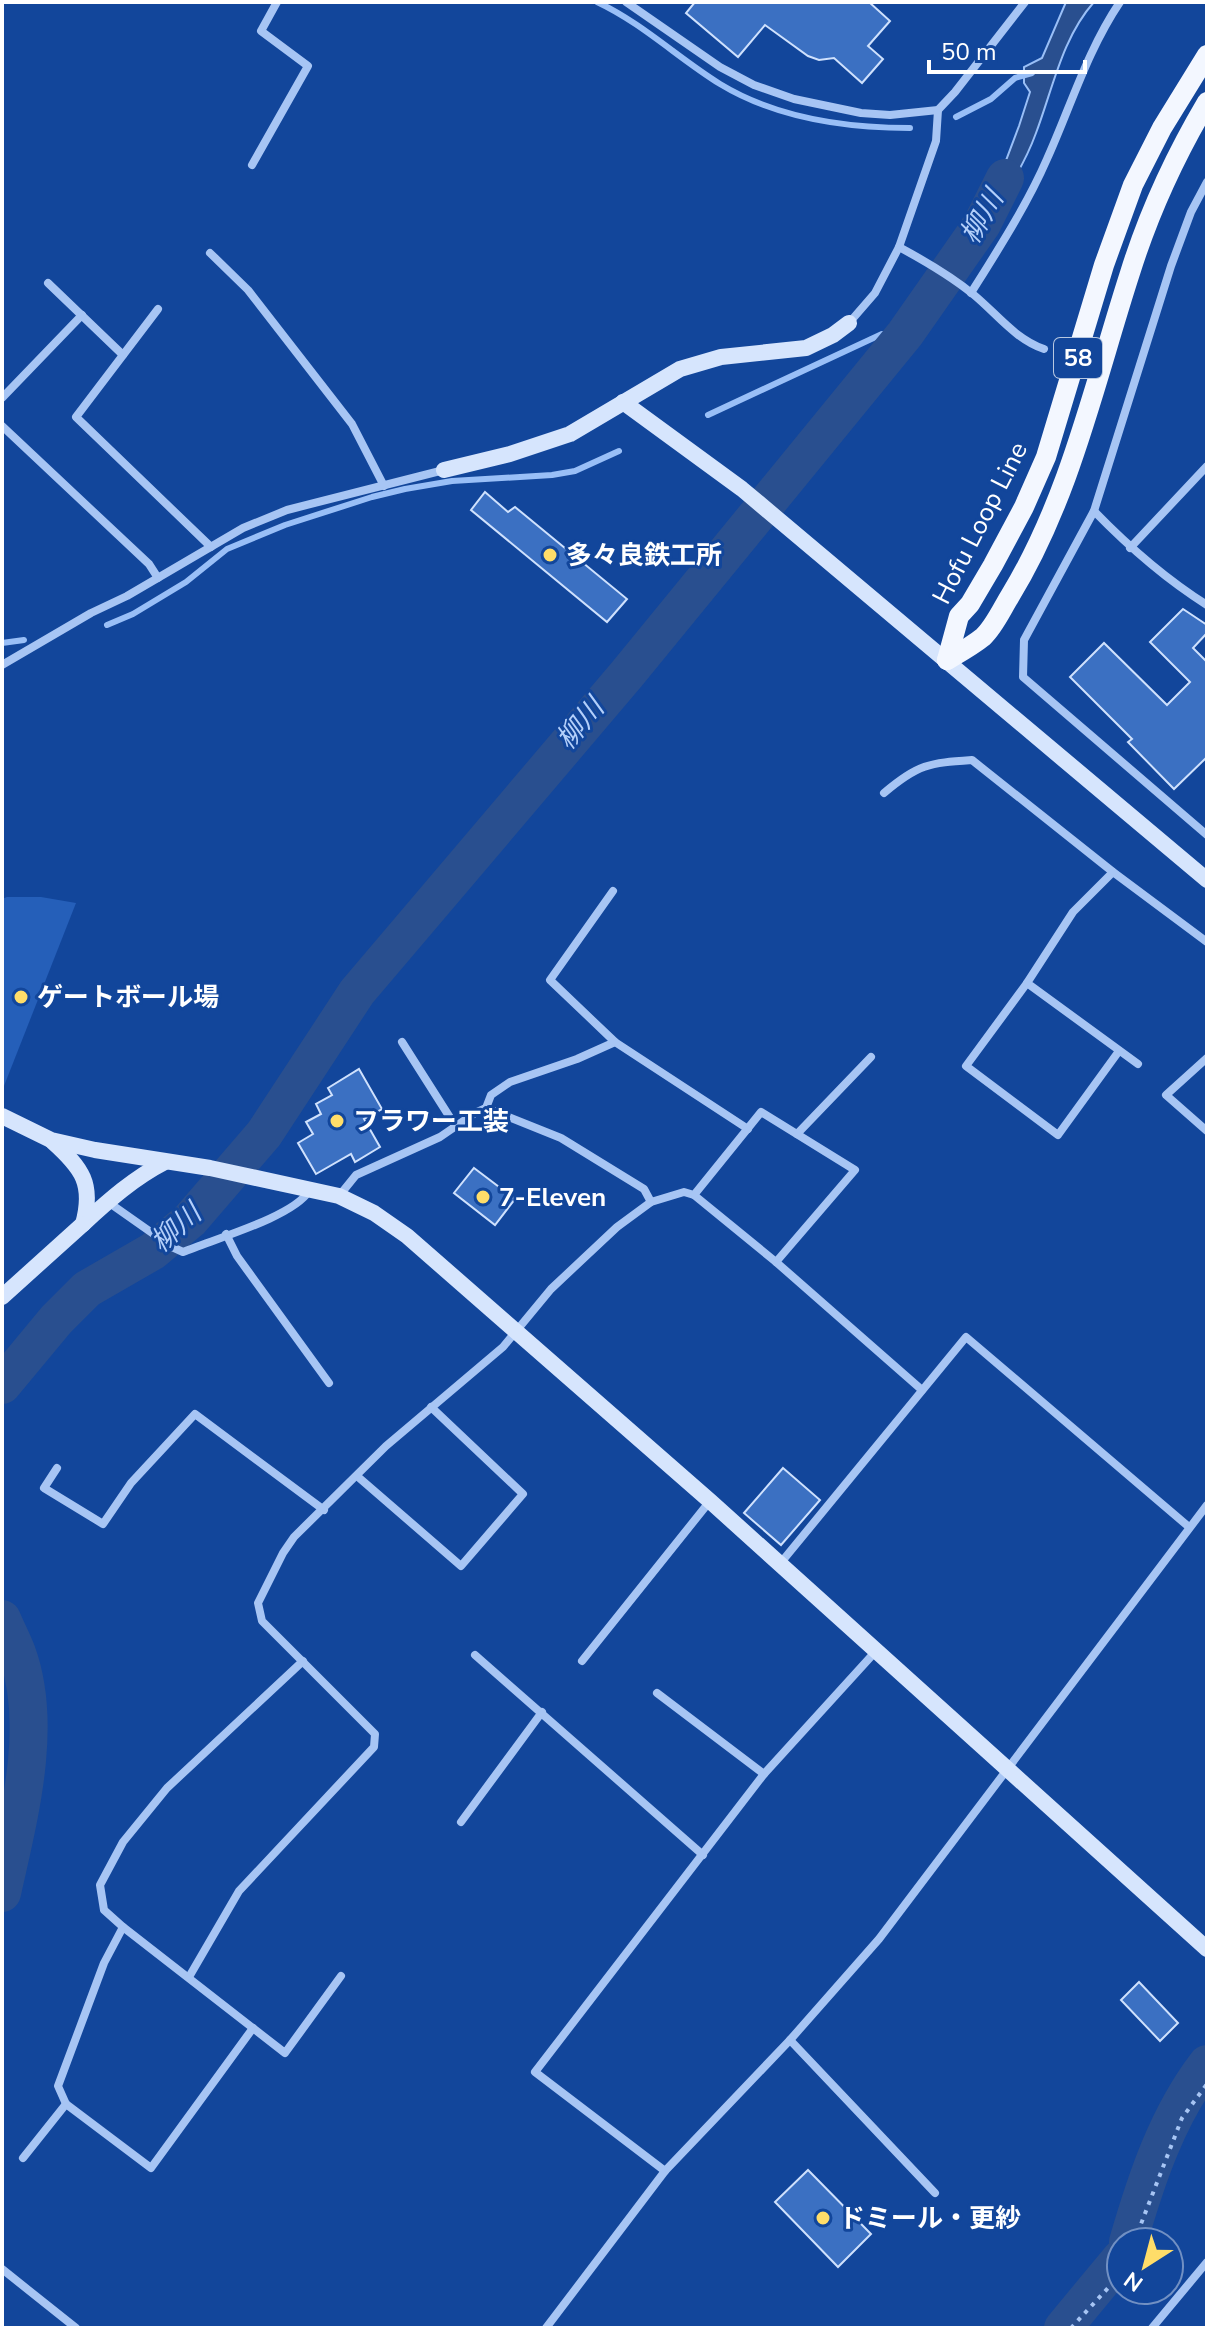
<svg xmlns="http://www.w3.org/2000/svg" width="1209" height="2330" font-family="'Nunito Sans','Noto Sans JP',sans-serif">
	<rect width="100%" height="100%" fill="#12469b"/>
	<polygon fill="#255fb9" points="7,897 41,897 76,903 2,1091 2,899"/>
	<path fill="#294f8f" stroke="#99bff7" stroke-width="2" d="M1066 2H1094C1062 38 1053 88 1036 133 1024 166 1004 197 982 224L1019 126 1030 92 1024 83V67L1042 58Z"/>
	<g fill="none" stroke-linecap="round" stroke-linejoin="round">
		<g stroke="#99bff7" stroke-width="6">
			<path d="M597 2C642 23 678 58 720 84 776 118 845 128 910 128"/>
			<polyline points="956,117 991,99 1015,78 1032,73"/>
			<polyline points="708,415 882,334 905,334"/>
			<polyline points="107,625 133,614 186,582 227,549 285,525 372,497 405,489 452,481 552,475 575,471 619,451"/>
			<polyline points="2,643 24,640"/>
			<polyline points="2,1673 18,1655"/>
		</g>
		<g stroke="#294f8f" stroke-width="38">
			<polyline points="2,1385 56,1320 87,1289 153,1251 190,1220 264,1134 357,992 627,674 905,334 982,224 1005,178"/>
			<path d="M2 1619C7 1631 13 1642 17 1653 44 1727 18 1820 2 1893"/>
			<path d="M1128 2242C1146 2180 1167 2116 1207 2064"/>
			<polyline points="1063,2328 1121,2258"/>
		</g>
	</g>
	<g fill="#3b70c2" stroke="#cfe1fd" stroke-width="2">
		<polygon points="695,2 869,2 890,21 868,46 883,59 862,83 834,58 819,60 808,56 765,25 738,57 686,13"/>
		<polygon points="485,492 508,512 515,507 627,599 607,622 471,510"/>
		<polygon points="1183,609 1207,625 1207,633 1193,648 1207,662 1207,757 1174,789 1128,742 1132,739 1070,677 1104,643 1167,705 1190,682 1150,642"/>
		<polygon points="359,1069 382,1109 364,1119 380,1147 355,1162 351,1154 316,1174 298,1143 313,1134 306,1122 321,1114 316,1104 332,1095 328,1088"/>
		<polygon points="474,1168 515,1199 495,1225 454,1193"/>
		<polygon points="783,1468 820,1500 781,1545 744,1513"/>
		<polygon points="1139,1982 1178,2023 1160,2041 1121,2000"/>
		<polygon points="808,2170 871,2234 838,2267 775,2202"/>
	</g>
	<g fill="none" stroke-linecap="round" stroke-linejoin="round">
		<g stroke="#a7c5f4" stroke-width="4" stroke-dasharray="4 6" stroke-linecap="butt">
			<polyline points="1134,2242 1182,2118 1207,2084"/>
			<polyline points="1071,2328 1121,2274"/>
		</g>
		<g stroke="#a7c5f4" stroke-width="8">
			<polyline points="626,2 720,67 754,85 794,99 861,113 890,115 938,110 955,92 1025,2"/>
			<polyline points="252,165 308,66 261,31 277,2"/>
			<polyline points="1207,182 1191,212 1171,266 1094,511 1024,640 1023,677 1207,835"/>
			<path d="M899 247C925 261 951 276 974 295 997 314 1015 339 1044 349"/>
			<polyline points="210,253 248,290 352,424 384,486"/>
			<polyline points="48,283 123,355"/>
			<path d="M971 293C998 250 1027 205 1047 159 1071 106 1087 51 1120 2"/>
			<polyline points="158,309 76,417 211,547"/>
			<polyline points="849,323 875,293 899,247 936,141 938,110"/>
			<polyline points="2,398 82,315"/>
			<polyline points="2,426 149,564 158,578"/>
			<path d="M1094 511C1129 547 1164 578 1207 605"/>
			<polyline points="1130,548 1207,466"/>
			<polyline points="2,665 91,613 127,596 243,528 287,510 444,470"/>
			<path d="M884 793C918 764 929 763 972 760L1113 872 1207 942"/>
			<polyline points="1113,872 1073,912 1027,983 1138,1064"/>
			<polyline points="613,891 550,980 615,1042"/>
			<polyline points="1027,983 966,1066 1058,1135 1119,1051"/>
			<polyline points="402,1042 456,1127"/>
			<polyline points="1207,1058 1166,1095 1207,1131"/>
			<polyline points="486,1108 491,1095 510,1082 577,1059 615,1042 748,1129"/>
			<polyline points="797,1134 871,1057"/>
			<polyline points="694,1195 776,1262 922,1390"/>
			<polyline points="339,1196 356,1175 440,1137 475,1113 486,1108 561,1138 644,1189 651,1202"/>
			<path d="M108 1202 172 1247 183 1252C214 1239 293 1217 309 1191"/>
			<polyline points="226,1234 237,1256 329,1383"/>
			<polyline points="57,1468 44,1488 103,1524 131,1483 195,1414 324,1510"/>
			<polyline points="357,1476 461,1566 523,1494 431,1407"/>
			<polyline points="779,1565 966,1337 1189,1527"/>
			<polyline points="475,1655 703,1855"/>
			<polyline points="303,1661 167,1788 123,1842 100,1885 104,1910 123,1927 285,2053 341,1976"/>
			<polyline points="582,1661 710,1501"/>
			<polyline points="657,1693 764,1774"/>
			<polyline points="461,1822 542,1712"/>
			<polyline points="123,1927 104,1963 58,2086 66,2104 151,2168 253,2028"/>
			<polyline points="189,1977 239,1891 374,1747 375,1734 262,1621 258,1603 283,1553 294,1537 386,1446 503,1347 551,1289 617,1227 651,1202 684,1192 694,1195 761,1112 855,1170 776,1262"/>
			<polyline points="790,2040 935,2193"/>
			<polyline points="23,2158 66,2104"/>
			<polyline points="665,2171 535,2072 764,1774 876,1651"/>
			<polyline points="2,2269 76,2328"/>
			<polyline points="546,2328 665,2171 790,2040 879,1939 1207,1505"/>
			<polyline points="1152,2328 1207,2262"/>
		</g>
		<g stroke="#d6e5fd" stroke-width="16">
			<polyline points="623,402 742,489 1207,880"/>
			<polyline points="444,470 510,454 570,434 680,369 721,357 806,348 833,335 849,323"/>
			<polyline points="2,1116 51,1140 95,1150 210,1168 339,1196 374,1213 407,1236 710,1501 1207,1949"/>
			<path d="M53 1142C82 1168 94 1184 83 1224 109 1200 134 1178 165 1162"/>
			<polyline points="2,1297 83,1224"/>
		</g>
		<g stroke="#f3f7ff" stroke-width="20">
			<polyline points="947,660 959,616 970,604 993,565 1024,507 1046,457 1104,265 1133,185 1162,128 1207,55"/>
			<path d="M947 660C959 653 972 646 983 637 994 627 1002 609 1010 596 1070 498 1095 381 1130 273 1149 212 1175 156 1207 102"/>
		</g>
	</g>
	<g fill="#ffdd69" stroke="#12469b" stroke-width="3">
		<circle cx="550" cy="555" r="8"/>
		<circle cx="21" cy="997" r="8"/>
		<circle cx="337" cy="1121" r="8"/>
		<circle cx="483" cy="1197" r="8"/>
		<circle cx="823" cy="2218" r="8"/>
	</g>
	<g text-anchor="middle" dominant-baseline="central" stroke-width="6" stroke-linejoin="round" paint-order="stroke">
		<rect fill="#12469b" stroke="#b8c8e1" stroke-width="2" x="1054" y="338" width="48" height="40" rx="6"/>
		<g font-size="24" font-weight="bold" fill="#fff">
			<text x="1078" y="358">58</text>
		</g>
		<g font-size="26" fill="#fff" stroke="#12469b">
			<text transform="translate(980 523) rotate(-63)">Hofu Loop Line</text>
		</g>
		<g font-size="26" font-weight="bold" fill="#fff" stroke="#12469b" text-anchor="start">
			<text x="566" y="555">多々良鉄工所</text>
			<text x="37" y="997">ゲートボール場</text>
			<text x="353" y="1121">フラワー工装</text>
			<text x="499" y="1197">7-Eleven</text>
			<text x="839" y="2218">ドミール・更紗</text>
		</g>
		<g font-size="28" font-style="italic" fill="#b3cffa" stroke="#12469b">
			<text transform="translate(982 217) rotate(-60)">柳川</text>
			<text transform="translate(580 724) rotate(-50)">柳川</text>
			<text transform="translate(176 1228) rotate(-42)">柳川</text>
		</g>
	</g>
	<rect width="1209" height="2330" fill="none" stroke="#ffffff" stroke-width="8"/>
	<g transform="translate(1145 2266) rotate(216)"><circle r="38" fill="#12469b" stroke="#7190c3" stroke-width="2"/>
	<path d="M0-6L14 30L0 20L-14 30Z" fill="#ffdd69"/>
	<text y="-12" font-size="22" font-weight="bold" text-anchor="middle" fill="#ffffff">N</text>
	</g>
	<path d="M929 60v12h156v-12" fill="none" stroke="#ffffff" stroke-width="4"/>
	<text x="941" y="60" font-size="24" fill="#ffffff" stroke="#12469b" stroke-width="6" paint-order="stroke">50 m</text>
</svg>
